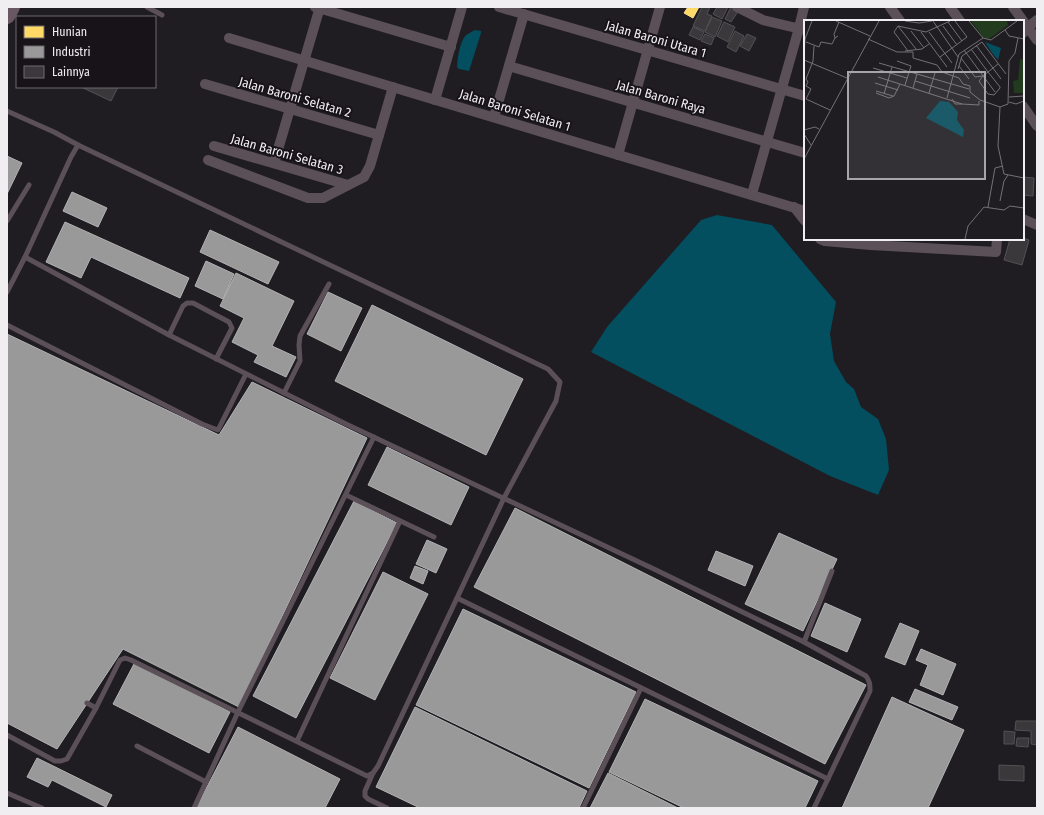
<svg xmlns="http://www.w3.org/2000/svg" width="1044" height="815" font-family="'Fira Sans Condensed',sans-serif">
	<rect width="100%" height="100%" fill="#1f1d21"/>
	<g fill="#034e5f">
		<path d="M475 30 481 31V33L469 71 459 69 457 67C457 59 460 41 466 35 469 33 472 32 475 30Z"/>
		<polygon points="717,215 772,225 836,302 830,334 834,361 846,382 854,389 861,407 878,419 886,439 889,470 878,495 830,476 591,352 607,327 701,220"/>
	</g>
	<polygon fill="#ffd966" stroke="#fbdf90" points="688,7 699,7 693,18 684,13"/>
	<g fill="#999" stroke="#b3b2b4">
		<polygon points="7,156 22,163 7,194"/>
		<polygon points="72,192 107,208 98,227 63,211"/>
		<polygon points="65,222 189,278 180,298 91,257 81,278 46,262"/>
		<polygon points="210,230 279,262 268,284 200,252"/>
		<polygon points="206,261 234,274 223,299 195,286"/>
		<polygon points="236,273 294,301 272,346 296,357 286,377 254,362 258,355 232,342 244,318 220,306"/>
		<polygon points="328,292 362,308 341,351 307,334"/>
		<polygon points="372,305 523,379 486,455 335,381"/>
		<polygon points="7,334 219,435 252,382 367,438 239,707 123,649 57,749 7,723"/>
		<polygon points="387,447 469,487 451,525 368,485"/>
		<polygon points="354,501 397,523 296,718 253,696"/>
		<polygon points="515,508 866,685 825,764 474,587"/>
		<polygon points="779,533 837,559 803,631 745,604"/>
		<polygon points="427,540 447,549 436,573 416,564"/>
		<polygon points="716,551 753,566 745,586 708,570"/>
		<polygon points="415,566 428,571 423,584 410,578"/>
		<polygon points="383,572 428,594 375,700 330,678"/>
		<polygon points="825,603 861,619 847,652 811,636"/>
		<polygon points="463,609 636,692 589,788 416,705"/>
		<polygon points="900,623 919,631 905,665 885,657"/>
		<polygon points="921,649 956,664 943,695 920,685 928,665 916,660"/>
		<polygon points="135,662 230,712 209,753 113,704"/>
		<polygon points="915,689 958,707 952,720 909,702"/>
		<polygon points="892,697 964,730 928,808 842,808"/>
		<polygon points="645,699 818,781 805,808 684,808 609,772"/>
		<polygon points="415,707 587,791 579,808 420,808 376,787"/>
		<polygon points="238,727 340,779 325,808 196,808"/>
		<polygon points="37,758 112,795 106,807 52,780 48,787 27,777"/>
		<polygon points="608,773 678,808 590,808"/>
	</g>
	<g fill="#3a383b" stroke="#535154">
		<polygon points="702,7 710,7 707,14 712,16 705,31 693,26"/>
		<polygon points="717,7 728,7 722,19 713,14"/>
		<polygon points="731,7 734,7 739,10 731,22 725,19"/>
		<polygon points="712,17 722,21 715,37 705,32"/>
		<polygon points="724,22 735,27 728,42 717,36"/>
		<polygon points="693,27 704,32 700,40 689,35"/>
		<polygon points="735,31 744,36 736,52 727,47"/>
		<polygon points="705,34 714,38 711,45 701,41"/>
		<polygon points="747,34 756,38 749,51 740,46"/>
		<polygon points="81,87 118,87 111,101"/>
		<polygon points="1023,177 1034,178 1033,196 1023,195"/>
		<polygon points="1023,238 1029,240 1022,265 1004,260 1010,239 1023,239"/>
		<polygon points="1016,721 1037,721 1037,745 1031,744 1031,731 1015,730"/>
		<polygon points="1004,731 1015,732 1014,744 1004,744"/>
		<polygon points="1017,738 1029,738 1028,747 1016,746"/>
		<polygon points="999,765 1024,766 1024,781 999,780"/>
	</g>
	<g fill="none" stroke-linecap="round" stroke-linejoin="round">
		<g stroke="#5c5058" stroke-width="5">
			<polyline points="147,7 162,15"/>
			<path d="M7 111 54 132 78 145 71 157 25 257 169 335 346 424 656 570 804 642 866 676C870 681 870 685 870 691L814 808"/>
			<polyline points="7,221 29,185"/>
			<polyline points="7,292 25,257"/>
			<polyline points="7,325 202,424 218,430 246,374"/>
			<polyline points="169,335 183,306 187,303 193,303 229,322 232,328 216,359"/>
			<polyline points="284,393 300,361 299,345 300,336 329,284"/>
			<polyline points="346,495 434,537"/>
			<polyline points="457,598 828,779"/>
			<polyline points="804,642 832,571"/>
			<polyline points="87,703 96,708"/>
			<polyline points="7,735 55,761 61,761 67,759 96,708 120,660 125,658 131,660 367,776 373,773 378,766 504,498 556,401 560,382 548,369 78,145"/>
			<polyline points="297,741 400,521"/>
			<polyline points="137,746 206,782"/>
			<polyline points="373,773 365,791 365,796 368,799 387,808"/>
			<polyline points="7,793 42,808"/>
			<polyline points="194,808 238,712 374,437"/>
			<polyline points="583,808 641,688"/>
		</g>
		<g stroke="#5c5058" stroke-width="10">
			<polyline points="315,7 451,47"/>
			<polyline points="499,7 805,96"/>
			<polyline points="737,7 763,20 805,30"/>
			<polyline points="890,7 900,21"/>
			<polyline points="950,7 960,21"/>
			<polyline points="1013,7 1037,40"/>
			<polyline points="1023,33 1028,27 1037,20"/>
			<polyline points="229,38 805,211"/>
			<polyline points="509,66 805,153"/>
			<polyline points="205,84 379,135"/>
			<polyline points="435,100 462,7"/>
			<polyline points="1023,106 1037,126"/>
			<polyline points="494,117 524,14"/>
			<polyline points="214,146 348,185"/>
			<polyline points="618,155 660,7"/>
			<polyline points="208,160 308,198 323,198 364,177 370,166 393,87"/>
			<polyline points="274,163 320,7"/>
			<polyline points="752,194 799,28 804,7"/>
			<polyline points="794,207 805,221"/>
			<polyline points="1023,219 1037,225"/>
			<polyline points="820,239 825,241 871,245 996,252 997,239"/>
		</g>
		<polyline stroke="#695864" stroke-width="16" points="7,16 12,7"/>
	</g>
	<g text-anchor="middle" dominant-baseline="central" stroke-width="4" stroke-linejoin="round" paint-order="stroke">
		<g font-size="13" fill="#f1eef2" stroke="#171319">
			<text transform="translate(656 39) rotate(16)">Jalan Baroni Utara 1</text>
			<text transform="translate(295 97) rotate(16)">Jalan Baroni Selatan 2</text>
			<text transform="translate(661 97) rotate(16)">Jalan Baroni Raya</text>
			<text transform="translate(515 110) rotate(17)">Jalan Baroni Selatan 1</text>
			<text transform="translate(287 154) rotate(16)">Jalan Baroni Selatan 3</text>
		</g>
	</g>
	<g transform="translate(804 20)">
		<rect width="220" height="220" fill="#1f1d21"/>
		<path d="M167 1H203L204 5 185 19 179 17ZM216 39 220 40V73H210L209 61 214 60Z" fill="#223a1e"/>
		<path d="M181 22 197 28 194 40 188 33ZM136 81 145 82 154 92 153 100 160 110 159 117 122 98Z" fill="#034e5f"/>
		<path fill="none" stroke="#737175" stroke-width="1" d="M32 1 66 16M101 1 115 3 128 1M129 1 154 37M165 1 179 18 187 20 213 1M144 2 158 21M94 6 112 29M139 6 153 25M201 10 205 16 220 19M107 11 120 28M117 12 143 47M125 12 148 43M34 16 31 18 30 14 35 2M64 19 93 32H109V38L133 45 138 52 155 58 159 64 166 66V72L176 80 196 87 204 84 205 41 211 33 214 18M2 22 15 27 17 22 28 24 31 18M172 25 197 59M10 26 9 41 2 59 4 62 2 66 7 69 2 79 26 90M167 29 184 52 196 67V68L190 75 184 74 175 61 179 56 194 44M160 30 191 72M101 31 118 29 125 24M104 31 90 12 94 6 122 12 146 1M0 36 1 19 8 1M136 37 163 17 151 1M157 38 171 57 178 56M0 40 43 58M93 41 107 46 101 65M75 43 165 69M155 46 165 59M69 48 103 58M154 49 158 36 178 22 202 54M74 57 158 84M111 61 166 78M71 63 94 70M109 68 113 54M72 71 89 76M72 73 85 78 90 76M125 73 131 53M80 74 88 47M90 76 96 64M205 77 220 76M143 78 155 34 179 18M148 79 151 84H158L175 85V81M205 82 212 84 220 81M196 87 194 126 200 154 220 158M0 110 11 107 15 109M0 114 7 125M0 139 75 1M196 181 200 161 204 155M184 187 191 148 199 146M161 219 164 206 180 187 200 190 206 186 220 188"/>
		<path fill="#a8a5a9" fill-opacity="0.15" stroke="#a8a5a9" stroke-width="2" d="M44 52H181V159H44Z"/>
		<rect width="220" height="220" fill="none" stroke="#f1eef2" stroke-width="2"/>
	</g>
	<rect width="1044" height="815" fill="none" stroke="#f1eef2" stroke-width="16"/>
	<rect x="16" y="16" width="140" height="72" fill="#171319" stroke="#6e6b70"/>
	<rect x="24" y="26" width="20" height="12" fill="#ffd966" stroke="#6e6b70"/>
	<text x="52" y="36" font-size="12" fill="#f1eef2">Hunian</text>
	<rect x="24" y="46" width="20" height="12" fill="#999999" stroke="#6e6b70"/>
	<text x="52" y="56" font-size="12" fill="#f1eef2">Industri</text>
	<rect x="24" y="66" width="20" height="12" fill="#3a383b" stroke="#6e6b70"/>
	<text x="52" y="76" font-size="12" fill="#f1eef2">Lainnya</text>
</svg>
